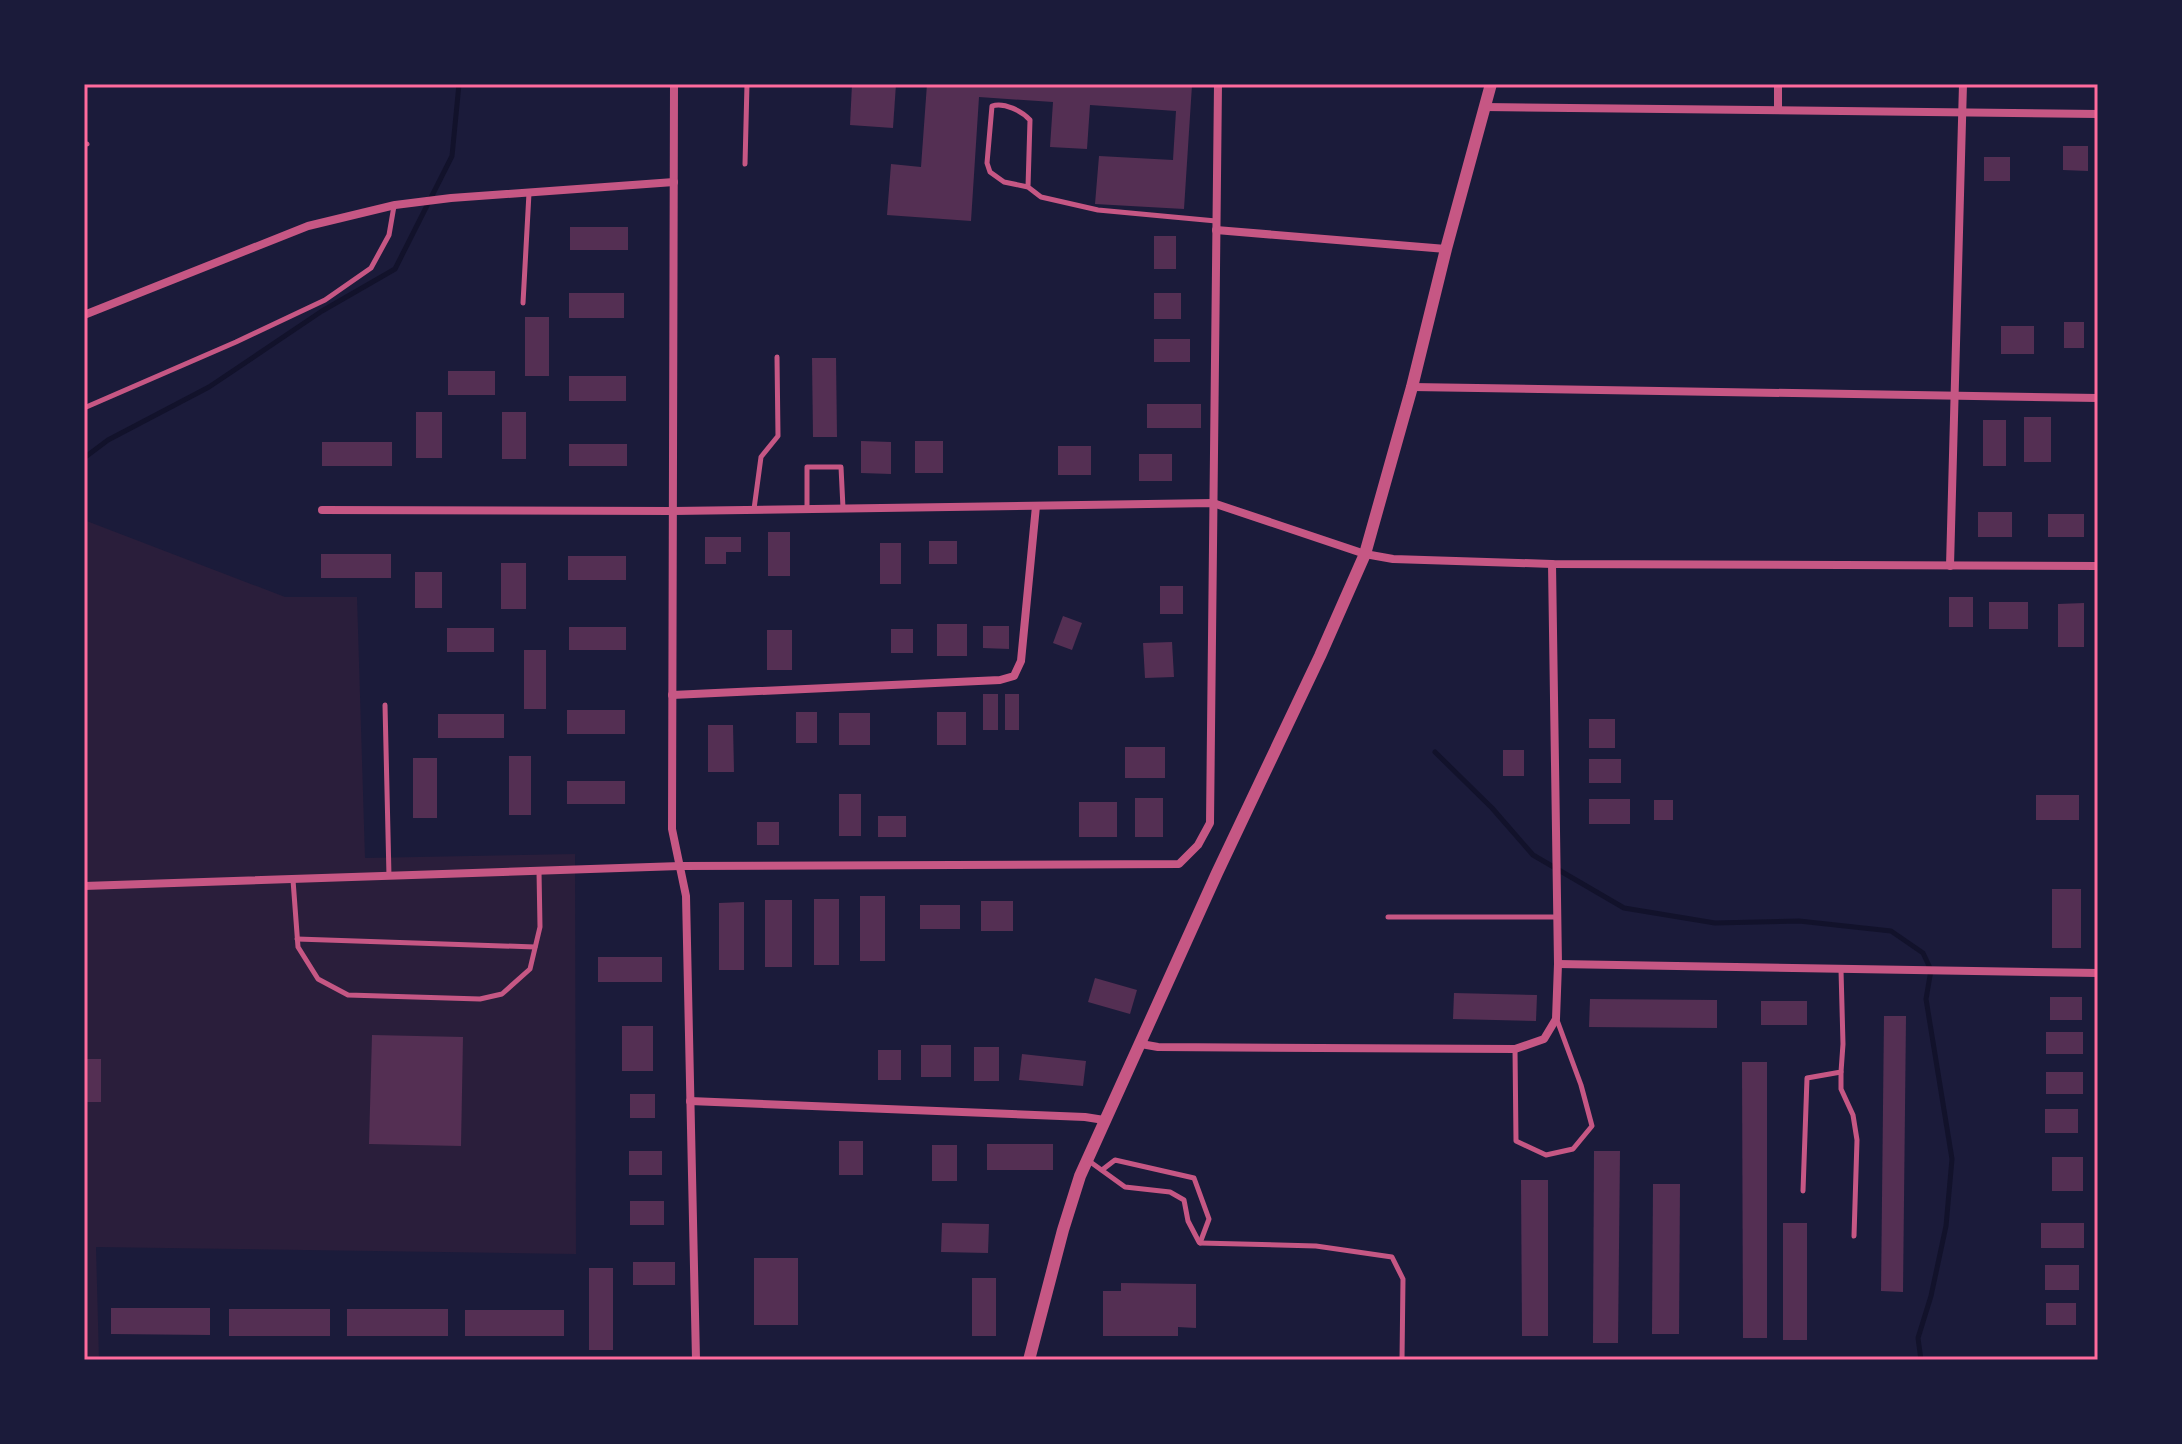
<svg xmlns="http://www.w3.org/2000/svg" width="2182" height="1444" font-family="'Open Sans',sans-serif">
	<rect width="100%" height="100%" fill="#1b1b3a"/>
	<polygon fill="#2a1e3b" points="84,520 285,597 357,597 365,858 575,854 576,1254 96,1247 99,1360 84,1360"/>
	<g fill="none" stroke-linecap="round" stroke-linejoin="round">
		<g stroke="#12122b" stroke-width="5">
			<polyline points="84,458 108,440 209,387 322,311 395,269 452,156 459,84"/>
			<polyline points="1435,752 1492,808 1533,855 1624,908 1715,923 1799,921 1891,931 1923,953 1931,970 1926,999 1952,1159 1946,1226 1931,1296 1918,1338 1921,1360"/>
		</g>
	</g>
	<g fill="#542f53">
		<polygon points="852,84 896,84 893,128 850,125"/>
		<polygon points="927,84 1192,85 1184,209 1095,204 1099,156 1173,160 1176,111 1090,105 1087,149 1050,147 1053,102 979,97 971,221 887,215 891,164 921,167"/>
		<polygon points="2063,146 2088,146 2088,171 2063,170"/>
		<rect x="1984" y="157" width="26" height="24"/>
		<rect x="570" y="227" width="58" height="23"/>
		<rect x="1154" y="236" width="22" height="33"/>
		<rect x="569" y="293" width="55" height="25"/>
		<rect x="1154" y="293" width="27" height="26"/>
		<rect x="525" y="317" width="24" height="59"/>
		<rect x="2064" y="322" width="20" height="26"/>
		<rect x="2001" y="326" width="33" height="28"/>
		<rect x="1154" y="339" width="36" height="23"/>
		<polygon points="812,358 836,358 837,437 813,437"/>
		<rect x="448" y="371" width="47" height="24"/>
		<rect x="569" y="376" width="57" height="25"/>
		<rect x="1147" y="404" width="54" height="24"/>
		<rect x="416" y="412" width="26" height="46"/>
		<rect x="502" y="412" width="24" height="47"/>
		<rect x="2024" y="417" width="27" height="45"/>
		<rect x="1983" y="420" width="23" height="46"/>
		<polygon points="861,441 891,442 891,474 861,473"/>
		<rect x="915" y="441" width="28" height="32"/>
		<rect x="322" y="442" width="70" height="24"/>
		<rect x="569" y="444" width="58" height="22"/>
		<rect x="1058" y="446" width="33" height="29"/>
		<rect x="1139" y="454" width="33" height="27"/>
		<rect x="1978" y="512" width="34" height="25"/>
		<rect x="2048" y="514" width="36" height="23"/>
		<rect x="768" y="532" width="22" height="44"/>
		<polygon points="705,537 741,537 741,552 726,552 726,564 705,564"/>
		<rect x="929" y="541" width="28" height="23"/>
		<rect x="880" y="543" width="21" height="41"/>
		<rect x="321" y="554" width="70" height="24"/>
		<rect x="568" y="556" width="58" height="24"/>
		<rect x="501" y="563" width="25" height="46"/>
		<rect x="415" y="572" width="27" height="36"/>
		<rect x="1160" y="586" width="23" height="28"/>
		<rect x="1949" y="597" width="24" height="30"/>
		<rect x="1989" y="602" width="39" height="27"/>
		<polygon points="2084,603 2084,647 2058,647 2058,604"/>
		<polygon points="1063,616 1082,623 1072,650 1053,643"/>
		<rect x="937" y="624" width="30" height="32"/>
		<polygon points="983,626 1009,626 1009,649 983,648"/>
		<rect x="569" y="627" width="57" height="23"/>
		<rect x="447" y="628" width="47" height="24"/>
		<rect x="891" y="629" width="22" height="24"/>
		<rect x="767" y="630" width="25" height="40"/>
		<polygon points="1172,642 1174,677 1145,678 1143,643"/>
		<rect x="524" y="650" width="22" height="59"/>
		<rect x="983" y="694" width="15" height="36"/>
		<rect x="1005" y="694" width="14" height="36"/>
		<rect x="567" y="710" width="58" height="24"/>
		<rect x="796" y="712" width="21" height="31"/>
		<rect x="937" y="712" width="29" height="33"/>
		<rect x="839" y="713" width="31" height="32"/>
		<rect x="438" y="714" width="66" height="24"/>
		<rect x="1589" y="719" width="26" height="29"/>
		<polygon points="708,725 733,725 734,772 708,772"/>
		<rect x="1125" y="747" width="40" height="31"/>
		<rect x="1503" y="750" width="21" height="26"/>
		<rect x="509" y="756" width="22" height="59"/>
		<rect x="413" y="758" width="24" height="60"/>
		<rect x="1589" y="759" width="32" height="24"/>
		<rect x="567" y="781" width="58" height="23"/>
		<rect x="839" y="794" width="22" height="42"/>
		<rect x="2036" y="795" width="43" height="25"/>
		<rect x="1135" y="798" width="28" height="39"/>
		<rect x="1589" y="799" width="41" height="25"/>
		<rect x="1654" y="800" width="19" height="20"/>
		<rect x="1079" y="802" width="38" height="35"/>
		<rect x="878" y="816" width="28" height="21"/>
		<rect x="757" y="822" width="22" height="23"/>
		<rect x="2052" y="889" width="29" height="59"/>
		<rect x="860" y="896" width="25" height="65"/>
		<rect x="814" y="899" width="25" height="66"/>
		<rect x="765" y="900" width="27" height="67"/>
		<rect x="981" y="901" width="32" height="30"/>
		<polygon points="744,902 744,970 719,970 719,903"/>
		<rect x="920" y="905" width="40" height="24"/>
		<rect x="598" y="957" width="64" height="25"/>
		<polygon points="1095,978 1137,990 1130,1014 1088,1002"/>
		<polygon points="1454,993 1537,995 1536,1021 1453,1019"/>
		<rect x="2050" y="997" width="32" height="23"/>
		<polygon points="1590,999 1717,1000 1717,1028 1589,1027"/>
		<rect x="1761" y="1001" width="46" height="24"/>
		<polygon points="1884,1016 1906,1016 1903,1292 1881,1291"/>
		<rect x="622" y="1026" width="31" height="45"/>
		<rect x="2046" y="1032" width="37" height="22"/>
		<polygon points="372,1035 463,1037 461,1146 369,1144"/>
		<rect x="921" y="1045" width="30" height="32"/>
		<rect x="974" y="1047" width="25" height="34"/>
		<rect x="878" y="1050" width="23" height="30"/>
		<polygon points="1022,1054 1086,1061 1083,1086 1019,1080"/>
		<rect x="84" y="1059" width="17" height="43"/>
		<polygon points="1742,1062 1767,1062 1767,1338 1743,1338"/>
		<rect x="2046" y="1072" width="37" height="22"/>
		<rect x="630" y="1094" width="25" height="24"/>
		<rect x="2045" y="1109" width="33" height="24"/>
		<rect x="839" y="1141" width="24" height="34"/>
		<rect x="987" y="1144" width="66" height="26"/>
		<rect x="932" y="1145" width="25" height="36"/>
		<rect x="629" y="1151" width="33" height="24"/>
		<polygon points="1594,1151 1620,1151 1618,1343 1593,1343"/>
		<rect x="2052" y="1157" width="31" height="34"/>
		<polygon points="1521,1180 1548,1180 1548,1336 1522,1336"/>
		<polygon points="1653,1184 1680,1184 1679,1334 1652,1334"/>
		<rect x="630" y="1201" width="34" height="24"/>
		<polygon points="942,1223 989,1224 988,1253 941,1252"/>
		<rect x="1783" y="1223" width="24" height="117"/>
		<rect x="2041" y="1223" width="43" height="25"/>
		<rect x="754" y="1258" width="44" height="67"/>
		<rect x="633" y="1262" width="42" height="23"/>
		<rect x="2045" y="1265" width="34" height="25"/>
		<rect x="589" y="1268" width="24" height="82"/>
		<rect x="972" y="1278" width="24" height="58"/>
		<polygon points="1121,1283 1196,1284 1196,1328 1178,1327 1178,1336 1103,1336 1103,1291 1121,1291"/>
		<rect x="2046" y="1303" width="30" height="22"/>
		<polygon points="111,1308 210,1308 210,1335 111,1334"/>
		<rect x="229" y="1309" width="101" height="27"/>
		<rect x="347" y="1309" width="101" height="27"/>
		<rect x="465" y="1310" width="99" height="26"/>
	</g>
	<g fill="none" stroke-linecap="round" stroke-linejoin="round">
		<g stroke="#c65784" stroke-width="5">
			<polyline points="84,145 87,144"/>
			<polyline points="745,164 747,84"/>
			<path d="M1028 187 1004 182 990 172 987 163 992 106C1004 102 1022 111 1030 120L1028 187 1041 197 1098 210 1216 221"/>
			<polyline points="523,303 529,193"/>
			<polyline points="84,408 236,342 325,300 371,268 389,235 394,206"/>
			<polyline points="754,509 761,457 778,436 777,357"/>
			<polyline points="807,509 807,467 841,467 843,508"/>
			<polyline points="385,705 389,876"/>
			<polyline points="293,880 298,947 318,979 348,995 480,999 502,994 530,969 540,927 539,871"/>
			<polyline points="1388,917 1557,917"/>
			<polyline points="297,939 535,947"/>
			<polyline points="1515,1049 1516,1141 1546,1155 1573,1149 1592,1126 1581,1085 1557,1020"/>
			<polyline points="1841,1072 1841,1089 1853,1115 1857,1140 1854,1236"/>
			<polyline points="1089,1161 1125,1187 1170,1192 1184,1200 1188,1221 1199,1242"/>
			<polyline points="1102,1170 1115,1160 1194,1178 1209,1219 1200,1243"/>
			<polyline points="1803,1191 1807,1078 1841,1072 1843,1044 1841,970"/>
			<polyline points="1200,1243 1316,1246 1392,1257 1403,1279 1402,1360"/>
		</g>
		<g stroke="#c65784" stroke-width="8">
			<polyline points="674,84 672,829 686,896 696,1360"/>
			<polyline points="1484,107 2098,114"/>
			<polyline points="1778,109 1778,84"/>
			<polyline points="1216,230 1446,249"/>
			<polyline points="84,315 308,226 395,205 451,198 674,182"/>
			<polyline points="1412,387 2098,398"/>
			<polyline points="322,510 673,511 1213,503 1365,554 1393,559 1552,564 2098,566"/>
			<polyline points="1950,566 1963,84"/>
			<polyline points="672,695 1000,680 1014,676 1021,661 1036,506"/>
			<polyline points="84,886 680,866 1179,864 1198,845 1210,823 1218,84"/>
			<polyline points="1558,964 2098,973"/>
			<polyline points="1141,1044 1158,1047 1515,1049 1544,1039 1556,1019 1558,964 1552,564"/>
			<polyline points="690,1101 1085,1117 1104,1120"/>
		</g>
		<polyline stroke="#c65784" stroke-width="12" points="1029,1360 1063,1230 1080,1176 1217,873 1320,656 1365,554 1412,387 1446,249 1491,84"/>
	</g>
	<rect width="2182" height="1444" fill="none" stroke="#1b1b3a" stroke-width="172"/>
	<rect x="86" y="86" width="2010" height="1272" fill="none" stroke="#ff6b9d" stroke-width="3"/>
</svg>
